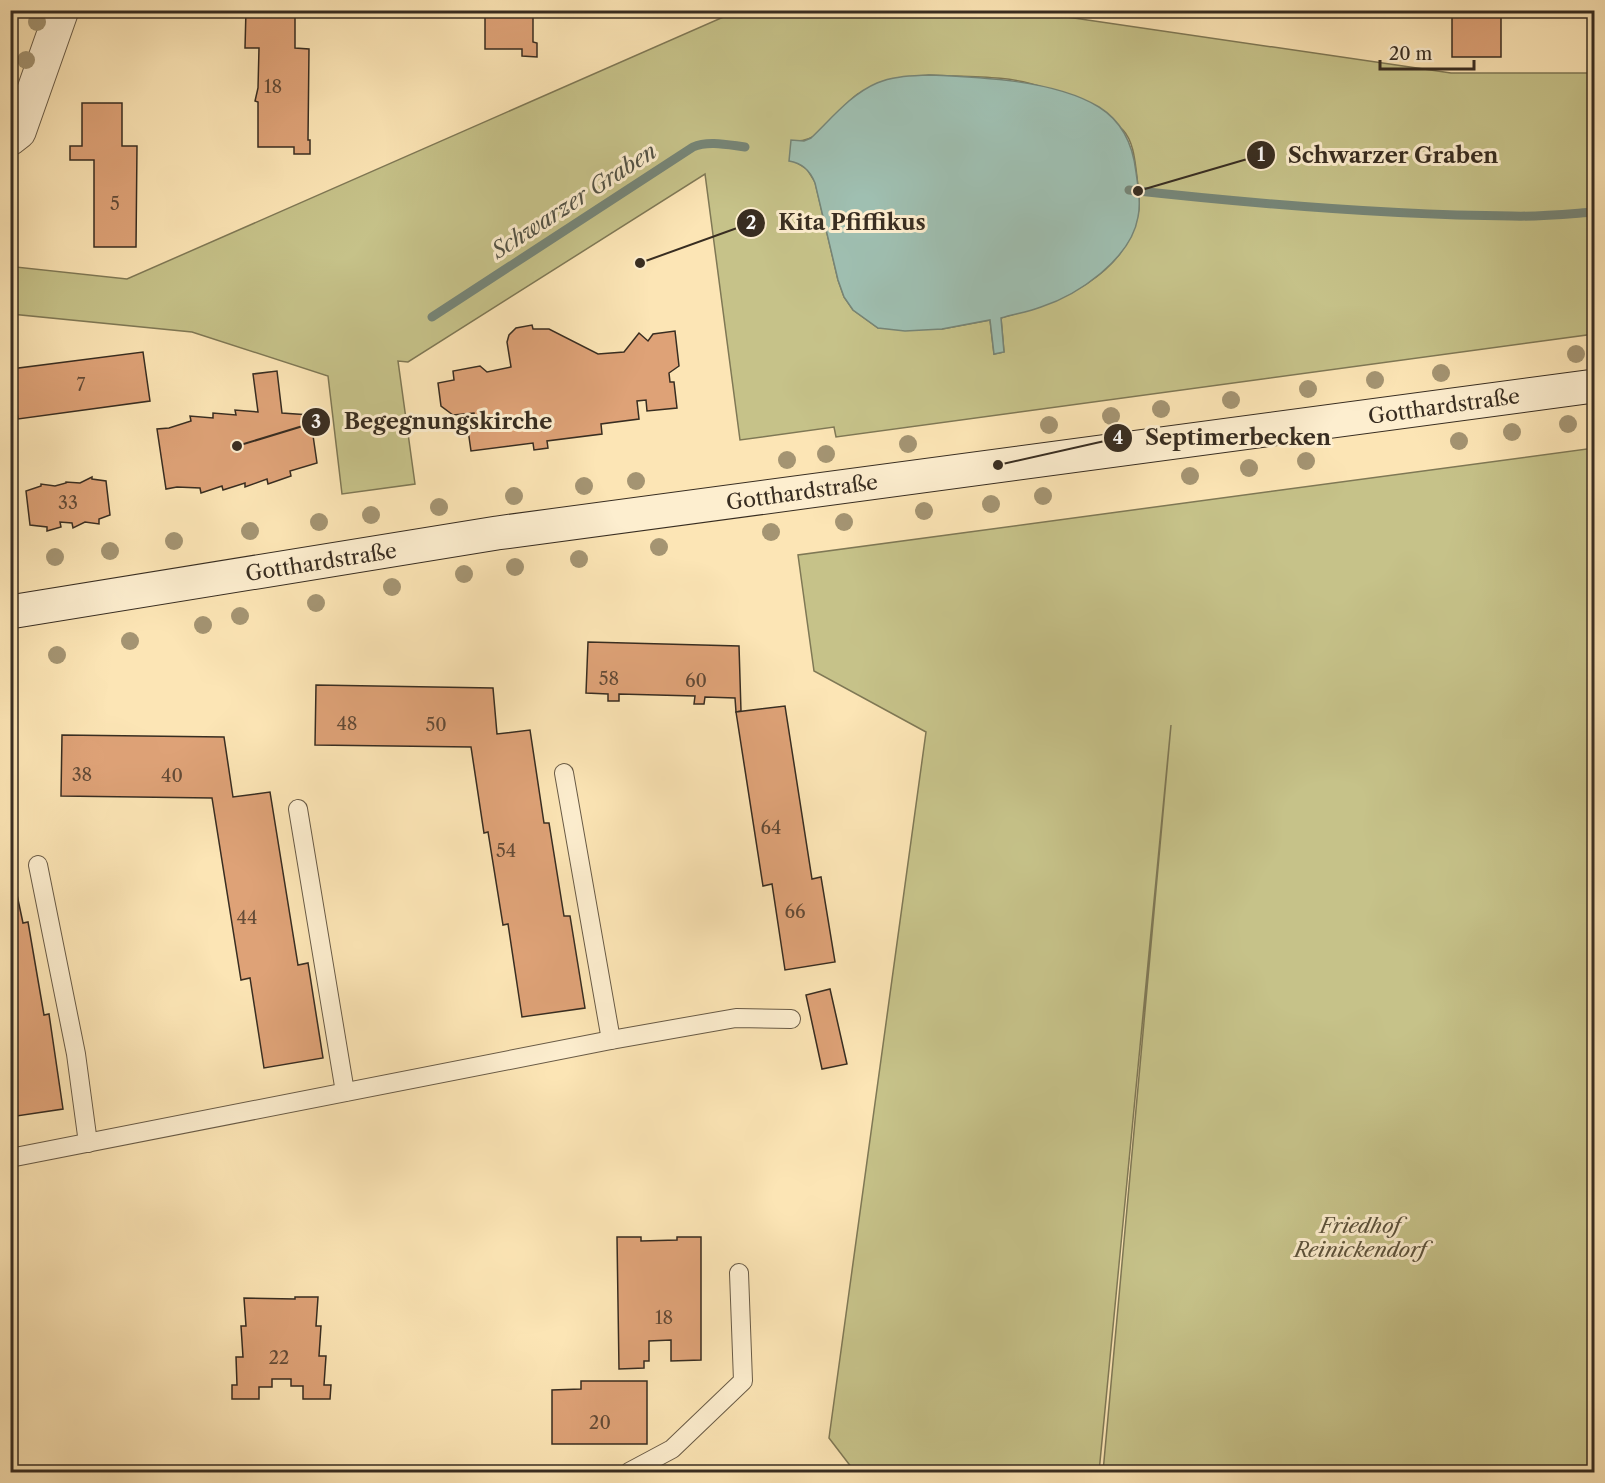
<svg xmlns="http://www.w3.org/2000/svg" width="1605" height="1483" font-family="'Libre Caslon Text',serif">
	<rect width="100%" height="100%" fill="#fce5b5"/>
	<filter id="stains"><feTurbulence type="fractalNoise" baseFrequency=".00333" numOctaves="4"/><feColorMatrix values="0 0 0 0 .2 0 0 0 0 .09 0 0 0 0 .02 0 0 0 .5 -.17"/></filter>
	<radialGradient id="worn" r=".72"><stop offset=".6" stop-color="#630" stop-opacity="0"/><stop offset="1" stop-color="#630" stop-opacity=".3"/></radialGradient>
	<g fill="#c6c289" stroke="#7f7855" stroke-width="1.5" fill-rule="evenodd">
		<path d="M737 11H1026L1451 73H1594V334L836 437 834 427 740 440 705 174 408 362 398 361 415 484 342 494 328 376 192 332 11 314V292L15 277 16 267 127 279ZM929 75C964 77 1010 75 1042 87 1059 94 1075 104 1091 113 1100 117 1116 122 1123 130 1134 142 1135 162 1137 177 1138 187 1140 199 1139 209 1128 277 1059 302 1001 318L1004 352 994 354 990 320 942 329 878 328 853 310 844 297 838 280 815 182 807 169 796 162 797 141C823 141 838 107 858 94 872 86 913 76 929 75Z"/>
		<polygon points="1594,448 1594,1472 1103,1472 1171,725 1099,1472 855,1472 829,1438 926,732 814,671 798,555"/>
	</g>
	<path fill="#9fbfb1" stroke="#768577" stroke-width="1.5" d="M929 75C980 77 1055 80 1099 107 1123 122 1133 145 1136 172 1138 187 1141 203 1138 217 1131 259 1078 295 1041 307 1028 312 1014 314 1001 318L1004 352 994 354 990 320 942 329 905 331 878 328 853 310 844 297 838 280 815 183C810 170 802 163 789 161L791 140 804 141 811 138C831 119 851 94 877 83 893 76 912 76 929 75Z"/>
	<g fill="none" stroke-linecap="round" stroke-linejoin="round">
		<g stroke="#768577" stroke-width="9">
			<path d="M1129 190C1256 204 1384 215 1512 216 1539 217 1567 214 1594 212"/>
			<path d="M432 317 693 147C708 140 729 145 745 147"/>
		</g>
	</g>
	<g fill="#dea277" stroke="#382d21" stroke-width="1.5">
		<polygon points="246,10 295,10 295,48 309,49 308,140 310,140 310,154 294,154 294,147 258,147 258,102 255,101 258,88 259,48 245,48"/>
		<polygon points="485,10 533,10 533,42 537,43 537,57 522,56 522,49 485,49"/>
		<rect x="1452" y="10" width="49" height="47"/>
		<polygon points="82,103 122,103 122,146 137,146 136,247 94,247 94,160 70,160 70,146 82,146"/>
		<polygon points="532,325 533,329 549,329 598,354 624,352 639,333 648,341 653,334 675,331 679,366 669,373 670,382 674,382 677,408 647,411 646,400 637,401 639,419 601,424 602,434 547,441 548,448 534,450 533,443 471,451 468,430 476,429 474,413 453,415 441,406 438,383 454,380 453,371 480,366 487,372 511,367 507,342 509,335 516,328"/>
		<polygon points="143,352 150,401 18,419 11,369"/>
		<polygon points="277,371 282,413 310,415 317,463 290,471 291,476 268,484 267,479 245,487 245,483 223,490 222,486 201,493 200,488 177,487 166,489 157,429 169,428 191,421 190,416 213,418 213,413 236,415 235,410 258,412 253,374"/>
		<polygon points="92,477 92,479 106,481 110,515 99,519 99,524 85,522 73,528 72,523 60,522 61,527 47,531 47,527 30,525 26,491 41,486 41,484 55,486 66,483 66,482 80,483"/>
		<polygon points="588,642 739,646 741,711 736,712 735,698 705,697 704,704 694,704 695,696 619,694 619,701 608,701 608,694 586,693"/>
		<polygon points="316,685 493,688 497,734 530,730 544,823 549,823 564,916 570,916 585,1008 522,1017 508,924 503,925 488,832 484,833 471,747 315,745"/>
		<polygon points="785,706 812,879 821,877 835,962 785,970 772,884 763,886 736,712"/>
		<polygon points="62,735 224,737 233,797 270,792 298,965 308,963 323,1058 264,1068 250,978 241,980 212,798 61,796"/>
		<polygon points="10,862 23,923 28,922 44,1015 49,1014 63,1109 10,1117"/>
		<polygon points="830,989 847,1064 822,1069 806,995"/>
		<polygon points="617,1237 641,1237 641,1241 677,1240 677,1237 701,1237 701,1360 671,1361 671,1340 649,1341 649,1361 644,1361 644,1368 619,1369"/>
		<polygon points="295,1297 318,1297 316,1326 321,1326 319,1356 326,1356 324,1385 331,1385 330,1399 303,1399 303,1386 291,1386 291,1379 272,1379 272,1387 259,1387 259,1399 232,1399 232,1385 237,1385 236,1357 243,1357 241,1326 246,1326 244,1298 295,1299"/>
		<polygon points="581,1381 647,1381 647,1444 552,1444 552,1390 581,1389"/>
	</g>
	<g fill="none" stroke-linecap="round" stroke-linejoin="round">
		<defs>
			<g id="lane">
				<polyline points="564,773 611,1040"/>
				<polyline points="298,809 345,1092"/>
				<polyline points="38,865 76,1054 88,1143"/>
				<polyline points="10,1158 611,1040 736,1018 791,1019"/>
				<polyline points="629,1472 672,1449 743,1381 739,1273"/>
			</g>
			<polyline id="street" points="10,139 19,132 62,10"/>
			<polyline id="secondary" points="10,612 497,533 1594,386"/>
		</defs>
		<use href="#lane" stroke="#695b46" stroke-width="20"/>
		<use href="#street" stroke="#695b46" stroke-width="35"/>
		<use href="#secondary" stroke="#382d21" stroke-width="35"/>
		<use href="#lane" stroke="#fdeecf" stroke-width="18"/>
		<use href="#street" stroke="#fdeecf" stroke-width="33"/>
		<use href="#secondary" stroke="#fdeecf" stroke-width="33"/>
	</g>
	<g fill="#a49472">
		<circle cx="37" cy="22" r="9"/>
		<circle cx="26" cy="60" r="9"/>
		<circle cx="1576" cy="354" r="9"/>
		<circle cx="1441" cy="373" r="9"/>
		<circle cx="1375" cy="380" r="9"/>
		<circle cx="1308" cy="389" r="9"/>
		<circle cx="1231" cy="400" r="9"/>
		<circle cx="1161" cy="409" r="9"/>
		<circle cx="1111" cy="416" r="9"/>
		<circle cx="1568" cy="424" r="9"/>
		<circle cx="1049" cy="425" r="9"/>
		<circle cx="1512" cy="432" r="9"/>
		<circle cx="1459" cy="441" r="9"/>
		<circle cx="908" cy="444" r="9"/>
		<circle cx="826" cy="454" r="9"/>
		<circle cx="787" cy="460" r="9"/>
		<circle cx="1306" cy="461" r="9"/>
		<circle cx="1249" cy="468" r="9"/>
		<circle cx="1190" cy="476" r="9"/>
		<circle cx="636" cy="481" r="9"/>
		<circle cx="584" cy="486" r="9"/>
		<circle cx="514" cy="496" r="9"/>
		<circle cx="1043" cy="496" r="9"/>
		<circle cx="991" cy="504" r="9"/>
		<circle cx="439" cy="507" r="9"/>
		<circle cx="924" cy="511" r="9"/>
		<circle cx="371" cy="515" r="9"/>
		<circle cx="319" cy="522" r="9"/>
		<circle cx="844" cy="522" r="9"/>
		<circle cx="250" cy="531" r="9"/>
		<circle cx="771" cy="532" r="9"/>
		<circle cx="174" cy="541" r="9"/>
		<circle cx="659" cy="547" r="9"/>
		<circle cx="110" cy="551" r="9"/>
		<circle cx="55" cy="557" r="9"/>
		<circle cx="579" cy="559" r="9"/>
		<circle cx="515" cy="567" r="9"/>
		<circle cx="464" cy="574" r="9"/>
		<circle cx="392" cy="587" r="9"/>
		<circle cx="316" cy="603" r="9"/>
		<circle cx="240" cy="616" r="9"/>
		<circle cx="203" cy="625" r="9"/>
		<circle cx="130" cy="641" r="9"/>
		<circle cx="57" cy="655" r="9"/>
	</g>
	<g text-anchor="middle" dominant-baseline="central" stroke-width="6" stroke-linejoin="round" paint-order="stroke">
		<g font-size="18" fill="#624a36">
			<text x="273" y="87">18</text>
			<text x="115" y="204">5</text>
			<text x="81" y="385">7</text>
			<text x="68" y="503">33</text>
			<text x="609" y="679">58</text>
			<text x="696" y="681">60</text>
			<text x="347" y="724">48</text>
			<text x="436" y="725">50</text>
			<text x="82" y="775">38</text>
			<text x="172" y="776">40</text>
			<text x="771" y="828">64</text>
			<text x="506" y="851">54</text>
			<text x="795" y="912">66</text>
			<text x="247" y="918">44</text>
			<text x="664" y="1318">18</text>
			<text x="279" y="1358">22</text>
			<text x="600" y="1423">20</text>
		</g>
		<g font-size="21" fill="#382d21" stroke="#fdeecf">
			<text transform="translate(1444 406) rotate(-8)">Gotthardstraße</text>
			<text transform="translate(802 492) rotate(-8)">Gotthardstraße</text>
			<text transform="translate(321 562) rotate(-9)">Gotthardstraße</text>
		</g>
		<g font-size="21" font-style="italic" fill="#5c523b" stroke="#fdeecf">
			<text x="1360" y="1225">Friedhof<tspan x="1360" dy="24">Reinickendorf</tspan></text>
		</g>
		<g font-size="22" font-style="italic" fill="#525245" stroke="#fdeecf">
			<text transform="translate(574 201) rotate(-33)">Schwarzer Graben</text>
		</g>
	</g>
	<path fill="none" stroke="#382d21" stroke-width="2" d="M1138 191L1261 155M640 263L751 223M237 446L316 422M998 465L1118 438"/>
	<g fill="#382d21" stroke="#fdeecf" stroke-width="2">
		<circle cx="1138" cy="191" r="6"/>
		<circle cx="640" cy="263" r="6"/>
		<circle cx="237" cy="446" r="6"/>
		<circle cx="998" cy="465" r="6"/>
		<circle cx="1261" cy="155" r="15"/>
		<circle cx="751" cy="223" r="15"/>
		<circle cx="316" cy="422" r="15"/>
		<circle cx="1118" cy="438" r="15"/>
	</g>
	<g font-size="18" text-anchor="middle" font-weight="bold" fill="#fff">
		<text x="1261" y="161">1</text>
		<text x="751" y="229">2</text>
		<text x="316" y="428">3</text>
		<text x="1118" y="444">4</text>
	</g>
	<g font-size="22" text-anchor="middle" font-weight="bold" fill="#382d21" stroke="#fdeecf" stroke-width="6" stroke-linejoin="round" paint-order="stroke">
		<text x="1393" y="163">Schwarzer Graben</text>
		<text x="852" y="230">Kita Pfiffikus</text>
		<text x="448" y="429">Begegnungskirche</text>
		<text x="1238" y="445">Septimerbecken</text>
	</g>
	<rect width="1605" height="1483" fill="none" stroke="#fce5b5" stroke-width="36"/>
	<rect x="12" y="12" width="1581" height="1459" fill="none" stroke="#382d21" stroke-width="3"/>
	<rect x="18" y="18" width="1569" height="1447" fill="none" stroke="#382d21" stroke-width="1.5"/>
	<path d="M1380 60v9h94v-9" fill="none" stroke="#382d21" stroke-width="3"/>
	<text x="1389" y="60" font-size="18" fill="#382d21" stroke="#fdeecf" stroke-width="4.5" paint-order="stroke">20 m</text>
	<rect width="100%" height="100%" filter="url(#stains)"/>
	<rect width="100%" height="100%" fill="url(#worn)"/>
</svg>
